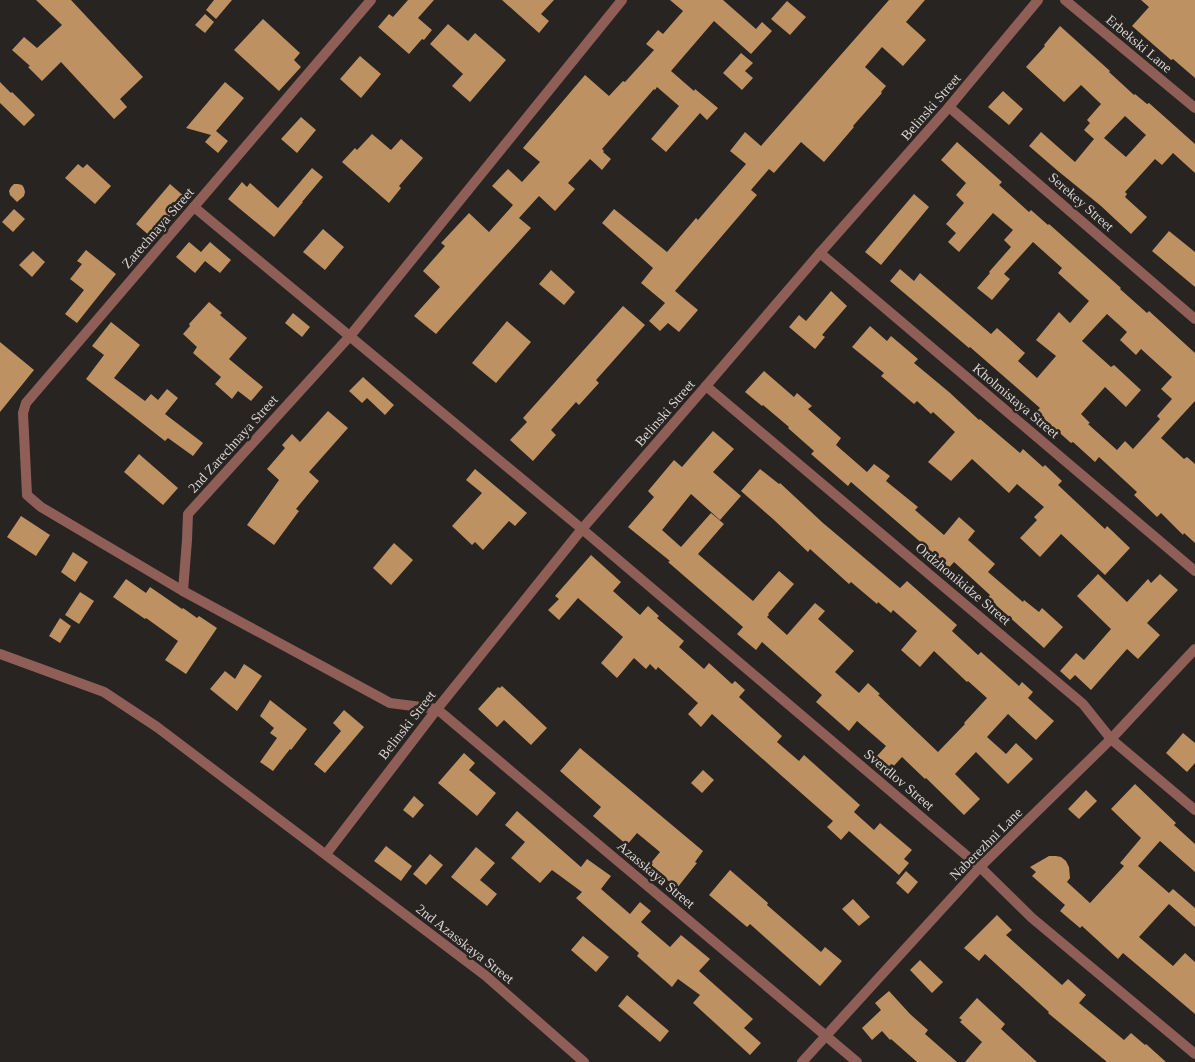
<svg xmlns="http://www.w3.org/2000/svg" width="1195" height="1062" font-family="'Times New Roman',serif">
	<rect width="100%" height="100%" fill="#282421"/>
	<g fill="#be9163" fill-rule="evenodd">
		<polygon points="36,0 71,0 143,77 120,99 127,107 114,119 61,62 42,81 28,67 30,66 12,50 24,37 37,48 62,25"/>
		<polygon points="214,0 232,0 216,19 206,10"/>
		<polygon points="408,0 434,0 418,18 432,30 424,40 422,39 409,54 378,27 389,14 393,17"/>
		<polygon points="502,0 554,0 541,14 549,21 539,33"/>
		<polygon points="670,0 723,0 756,29 762,22 772,31 751,54 714,21 671,71 694,91 695,89 718,108 707,120 700,113 666,152 651,139 679,106 657,87 655,90 654,89 602,149 604,151 603,152 611,159 602,170 590,159 568,183 575,189 555,211 539,196 519,218 531,228 483,281 436,334 414,316 440,287 423,271 445,246 441,243 469,213 489,232 513,205 492,186 508,169 522,182 540,162 523,148 585,75 609,96 623,81 625,82 654,50 646,44 658,30 663,34 683,11"/>
		<polygon points="889,0 925,0 906,22 926,40 903,66 882,47 865,67 886,86 881,92 882,93 853,126 854,127 824,162 801,142 774,173 769,169 751,190 757,195 675,291 698,310 679,332 668,323 660,331 649,321 665,303 641,283 653,268 602,223 614,209 667,252 696,218 698,220 746,164 730,151 745,132 761,146"/>
		<polygon points="1141,0 1195,0 1195,78 1173,59 1171,60 1132,26 1149,7"/>
		<polygon points="787,1 806,17 790,35 771,19"/>
		<polygon points="205,14 214,22 205,33 195,25"/>
		<polygon points="263,19 300,53 294,60 301,67 279,91 234,50"/>
		<polygon points="448,24 468,41 475,33 506,60 470,102 452,86 463,74 430,44"/>
		<path d="M1060 26 1110 71 1109 72 1134 95 1135 94 1147 104 1149 103 1195 144V173L1173 153 1162 165 1155 159 1125 192 1127 194 1125 197 1147 217 1131 234 1101 206 1058 171 1029 146 1041 132 1075 162 1094 139 1084 130 1090 123 1087 120 1101 104 1081 85 1064 102 1026 67 1045 46 1044 45ZM1125 116 1146 135 1126 157 1104 138Z"/>
		<polygon points="741,53 753,63 745,71 753,78 742,90 723,73"/>
		<polygon points="360,56 381,74 361,98 340,79"/>
		<polygon points="0,82 11,93 12,92 35,115 24,126 0,103"/>
		<polygon points="225,82 244,98 216,131 228,141 218,153 205,142 211,135 186,128"/>
		<polygon points="1003,91 1023,109 1009,125 988,107"/>
		<polygon points="301,117 316,130 297,153 281,139"/>
		<polygon points="372,134 391,150 401,139 423,158 399,186 401,188 389,203 342,162 355,148 357,150"/>
		<path d="M957 142 1002 182 999 185 1029 212 1031 210 1048 225 1049 224 1121 288 1120 289 1147 313 1149 311 1195 353V401L1161 438 1184 459 1187 457 1195 464V543L1184 533 1183 535 1161 513 1157 517 1134 495 1137 492 1099 457 1095 462 1073 442 1071 443 1036 412 1040 408 970 347 969 348 890 281 900 269 914 281 920 273 991 334 997 328 1025 353 1018 361 1037 378 1056 356 1036 340 1059 312 1070 323 1089 301 1058 273 1062 268 1033 242 1004 274 1010 279 992 300 977 288 990 273 989 272 1011 247 1004 240 1013 230 993 213 959 252 948 242 956 233 946 224 964 203 956 195 966 183 941 160ZM1107 314 1127 332 1120 340 1136 355 1141 349 1172 377 1161 389 1172 399 1157 416 1160 419 1133 449 1125 441 1117 450 1088 424 1090 423 1081 414 1105 387 1126 407 1141 390 1114 365 1111 367 1082 341Z"/>
		<polygon points="78,164 83,168 87,164 111,186 95,204 65,178"/>
		<polygon points="312,168 323,177 302,202 303,202 274,237 228,199 242,182 247,187 250,183 278,208"/>
		<polygon points="14,184 18,184 22,185 24,188 25,192 24,196 17,202 10,195 9,191 11,187"/>
		<polygon points="170,184 186,198 151,237 136,224"/>
		<polygon points="914,194 929,207 881,265 865,252"/>
		<polygon points="14,209 25,219 13,232 2,222"/>
		<polygon points="323,229 344,247 325,270 303,252"/>
		<polygon points="1169,231 1195,252 1195,287 1152,251"/>
		<polygon points="189,242 201,252 210,242 231,260 220,273 205,261 195,273 176,257"/>
		<polygon points="86,250 116,274 77,323 65,314 84,290 70,279 82,264 77,261"/>
		<polygon points="33,251 45,262 32,277 19,265"/>
		<polygon points="551,270 575,292 564,305 539,284"/>
		<polygon points="831,291 847,306 822,335 825,337 815,349 789,327 799,315 806,321"/>
		<polygon points="209,302 222,313 220,315 247,338 229,359 263,387 251,401 238,391 232,399 215,384 221,377 193,353 197,347 183,334 190,326 189,324"/>
		<polygon points="623,306 645,325 596,380 599,383 579,405 576,402 551,430 556,435 533,461 510,440 527,422 523,418"/>
		<polygon points="293,313 310,327 302,337 285,323"/>
		<polygon points="507,321 531,342 496,383 472,363"/>
		<polygon points="111,322 140,345 114,378 145,401 151,394 158,400 167,389 178,398 165,414 203,443 193,456 168,438 165,441 86,379 104,355 92,346"/>
		<polygon points="870,326 887,341 891,336 918,359 914,363 949,392 979,420 980,419 1020,453 1023,449 1043,467 1045,465 1062,481 1058,485 1105,529 1107,526 1130,548 1105,575 1061,534 1040,557 1020,538 1037,520 1034,517 1044,507 1017,484 1009,493 972,459 951,481 928,462 955,432 933,412 931,414 917,401 914,404 881,376 884,373 852,347"/>
		<polygon points="0,342 34,370 0,412"/>
		<polygon points="764,371 794,397 797,393 812,406 808,409 841,438 836,445 867,472 874,464 890,476 886,481 918,507 915,510 944,535 959,517 975,531 968,540 995,564 988,572 1023,602 1024,600 1039,612 1042,608 1063,627 1044,648 988,598 990,595 954,562 946,571 935,562 939,558 851,482 848,486 811,454 814,451 788,428 789,427 763,405 762,406 745,392"/>
		<polygon points="363,377 394,405 385,415 367,398 362,403 349,391"/>
		<polygon points="328,411 348,428 309,472 319,481 296,509 299,511 274,545 247,525 279,480 267,469 285,448 282,445 292,434 300,442"/>
		<polygon points="713,431 734,449 713,472 741,496 720,520 691,494 662,530 681,547 711,513 724,524 698,554 753,601 779,571 794,584 768,614 769,615 767,617 787,635 815,603 825,611 818,619 854,651 835,672 859,693 868,683 880,694 878,695 938,752 965,724 964,723 987,698 968,681 967,682 934,651 920,667 901,650 917,631 893,610 891,613 878,602 877,604 851,582 849,584 810,549 808,552 773,519 741,491 760,469 779,484 780,483 823,523 900,588 907,581 957,625 952,631 978,655 981,652 1019,686 1022,682 1033,692 1028,698 1054,721 1036,740 1008,714 987,737 1006,754 1016,743 1033,759 1008,784 976,752 955,774 980,799 964,815 926,778 925,779 902,757 891,769 877,756 886,746 857,721 849,731 816,702 822,695 762,642 756,650 737,634 743,627 668,562 670,561 628,527 654,497 648,491 674,460 682,467"/>
		<polygon points="139,454 178,488 163,505 124,472"/>
		<polygon points="475,469 527,513 515,526 509,521 483,550 475,542 472,545 452,526 482,493 466,480"/>
		<polygon points="21,516 50,535 36,556 7,537"/>
		<polygon points="394,543 413,560 391,585 373,568"/>
		<polygon points="73,552 88,562 75,582 61,572"/>
		<polygon points="591,555 621,582 613,591 640,615 648,606 659,616 657,618 684,641 679,647 704,669 709,663 732,684 735,681 745,690 739,697 782,736 777,742 799,761 804,755 860,805 854,812 874,830 880,823 912,850 904,859 909,863 899,875 849,831 841,840 827,827 833,821 783,777 712,714 701,727 688,714 698,703 658,667 656,670 650,664 646,669 634,658 617,678 601,663 623,637 578,598 559,620 548,610 559,599 555,596"/>
		<polygon points="1098,574 1127,602 1148,579 1151,583 1160,574 1178,590 1147,623 1160,635 1138,659 1127,649 1091,690 1075,675 1070,680 1060,671 1076,653 1084,660 1111,629 1077,596"/>
		<polygon points="126,579 146,593 150,587 182,609 183,608 197,618 199,616 217,628 186,674 165,660 178,641 146,618 145,619 113,597"/>
		<polygon points="80,592 94,601 79,624 65,615"/>
		<polygon points="60,618 71,626 60,643 49,636"/>
		<polygon points="244,664 262,676 237,711 210,689 225,671 235,679"/>
		<polygon points="502,686 547,728 531,745 504,720 497,727 478,709 498,687 500,688"/>
		<polygon points="270,700 307,729 291,750 290,749 273,771 260,762 277,738 270,733 274,728 260,716"/>
		<polygon points="344,710 364,727 325,773 314,764 341,731 333,723"/>
		<polygon points="1183,733 1195,743 1195,763 1187,772 1166,753"/>
		<polygon points="580,748 703,851 695,862 697,863 677,888 665,878 666,877 650,864 660,852 637,833 627,845 593,816 601,807 560,771"/>
		<polygon points="464,753 475,763 469,770 496,793 477,816 438,783"/>
		<polygon points="703,770 714,780 702,793 691,783"/>
		<polygon points="1135,784 1176,823 1174,825 1195,844 1195,872 1160,841 1138,866 1169,893 1173,889 1195,908 1195,927 1169,904 1139,937 1173,966 1185,953 1195,962 1195,1014 1123,953 1118,959 1082,926 1080,928 1060,911 1065,905 1032,876 1036,872 1030,867 1049,856 1056,856 1061,857 1066,861 1069,867 1070,878 1067,882 1090,903 1124,866 1120,863 1141,838 1111,809"/>
		<polygon points="1086,790 1097,801 1079,819 1068,809"/>
		<polygon points="414,796 424,805 413,818 403,810"/>
		<polygon points="517,811 581,867 587,859 611,876 601,889 630,914 640,902 651,911 641,922 670,947 681,935 710,959 699,971 753,1019 744,1028 761,1043 750,1055 693,1003 700,995 678,979 672,987 637,956 639,953 576,898 582,892 552,870 540,883 511,858 525,842 505,825"/>
		<polygon points="386,846 412,866 401,881 374,861"/>
		<polygon points="476,847 495,863 480,880 497,894 487,906 451,877"/>
		<polygon points="430,854 443,865 426,885 413,874"/>
		<polygon points="730,870 768,903 767,905 821,952 825,947 842,961 820,986 750,924 747,927 709,895"/>
		<polygon points="906,871 918,882 908,894 896,883"/>
		<polygon points="853,899 870,917 859,926 842,909"/>
		<polygon points="997,915 1012,930 1006,935 1062,985 1068,979 1086,995 1079,1003 1124,1040 1131,1033 1145,1045 1146,1044 1166,1062 1107,1062 1048,1013 1049,1012 985,954 979,961 964,948"/>
		<polygon points="583,936 609,957 596,972 571,950"/>
		<polygon points="920,960 943,982 932,993 910,970"/>
		<polygon points="889,991 910,1014 928,1030 925,1034 957,1062 917,1062 891,1039 890,1040 882,1031 872,1040 862,1028 881,1010 875,1003"/>
		<polygon points="627,995 669,1031 660,1042 618,1006"/>
		<polygon points="977,998 1005,1024 1001,1029 1037,1062 965,1062 982,1042 960,1022 962,1020 959,1018"/>
	</g>
	<g fill="none" stroke-linecap="round" stroke-linejoin="round">
		<g stroke="#8f5f57" stroke-width="10">
			<polyline points="371,0 26,403 23,413 27,495 41,507 183,591 390,703 437,709 857,1062"/>
			<polyline points="1065,0 1195,108"/>
			<polyline points="949,107 1195,319"/>
			<polyline points="194,207 582,529 980,867 1032,918 1195,1054"/>
			<polyline points="820,253 1195,571"/>
			<polyline points="706,386 1083,704 1111,739 1195,810"/>
			<polyline points="183,591 187,540 188,514 350,336 622,0"/>
			<polyline points="0,654 104,692 157,727 486,976 584,1062"/>
			<polyline points="326,854 437,709 582,529 706,386 820,253 949,107 1038,0"/>
			<polyline points="802,1062 980,867 1111,739 1195,649"/>
		</g>
	</g>
	<g text-anchor="middle" dominant-baseline="central" stroke-width="5" stroke-linejoin="round" paint-order="stroke">
		<g font-size="14" fill="#d5d2d0" stroke="#282421">
			<text transform="translate(1139 44) rotate(40)">Erbekski Lane</text>
			<text transform="translate(931 107) rotate(-49)">Belinski Street</text>
			<text transform="translate(1081 202) rotate(41)">Serekey Street</text>
			<text transform="translate(158 228) rotate(-49)">Zarechnaya Street</text>
			<text transform="translate(1016 401) rotate(40)">Kholmistaya Street</text>
			<text transform="translate(665 413) rotate(-49)">Belinski Street</text>
			<text transform="translate(233 444) rotate(-48)">2nd Zarechnaya Street</text>
			<text transform="translate(963 584) rotate(40)">Ordzhonikidze Street</text>
			<text transform="translate(407 725) rotate(-52)">Belinski Street</text>
			<text transform="translate(899 780) rotate(40)">Sverdlov Street</text>
			<text transform="translate(986 844) rotate(-45)">Naberezhni Lane</text>
			<text transform="translate(656 875) rotate(40)">Azasskaya Street</text>
			<text transform="translate(465 944) rotate(38)">2nd Azasskaya Street</text>
		</g>
	</g>
</svg>
